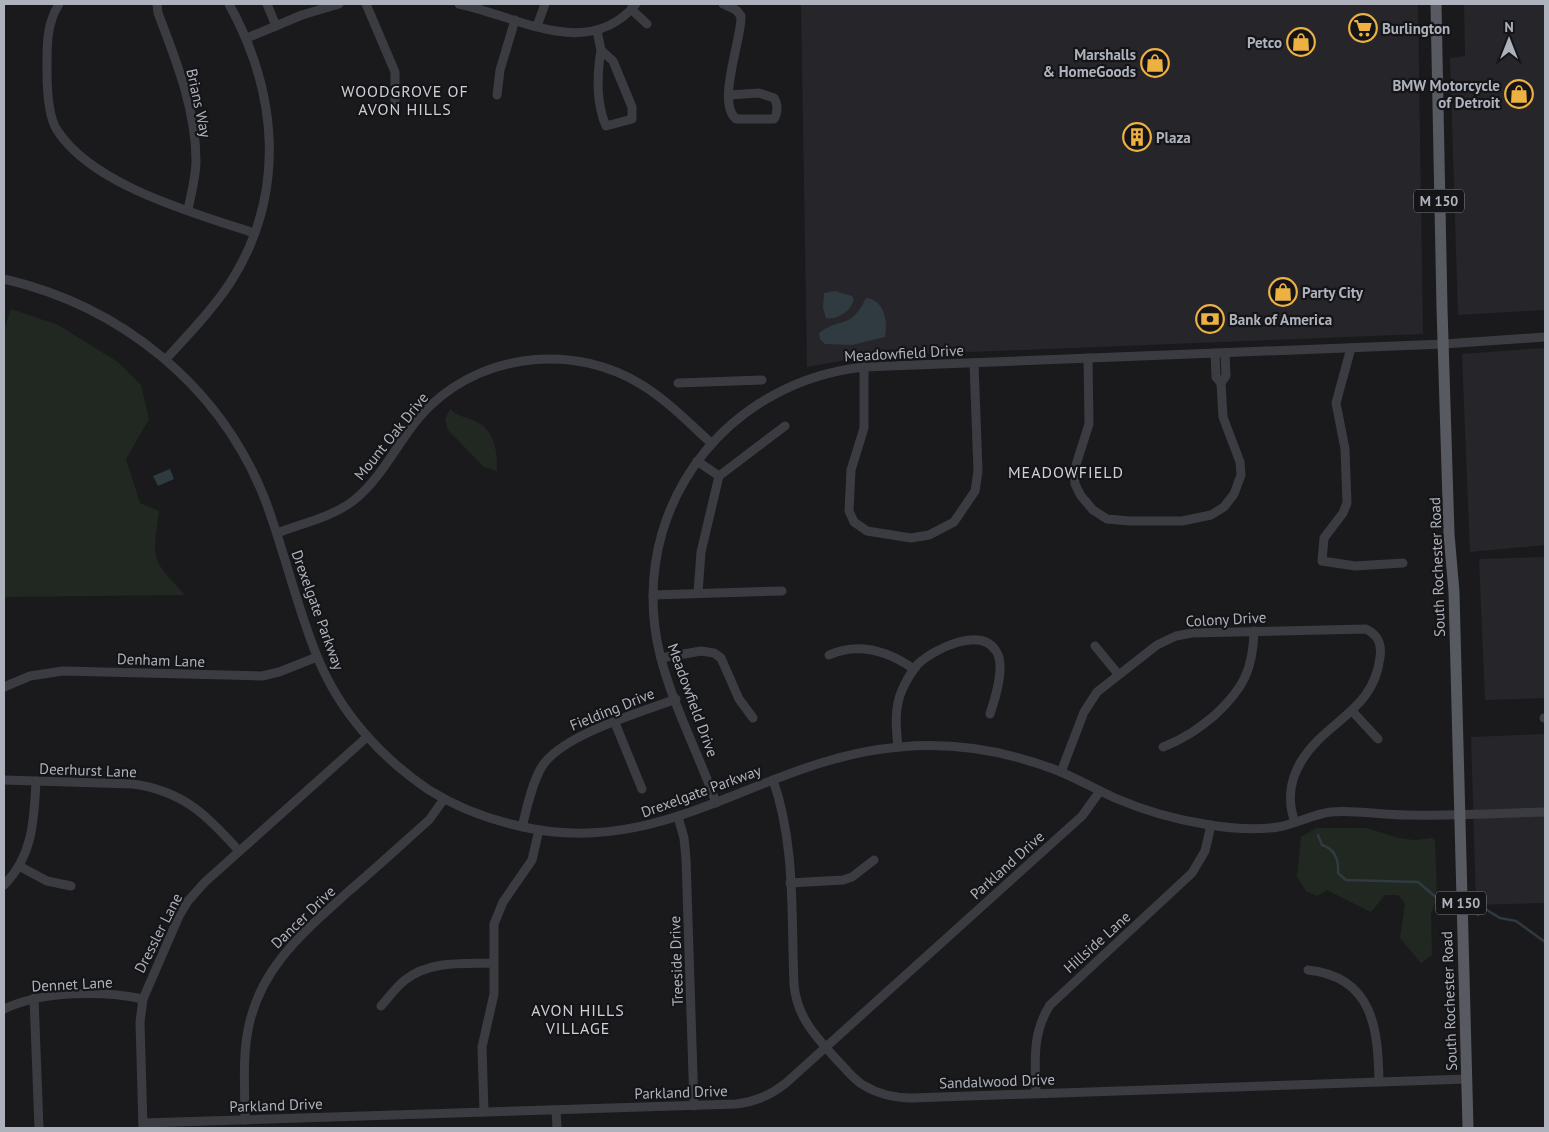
<svg xmlns="http://www.w3.org/2000/svg" width="1549" height="1132" font-family="'PT Sans',sans-serif">
	<rect width="100%" height="100%" fill="#1a1a1d"/>
	<g fill="#26262a">
		<polygon points="801,4 1418,4 1423,334 868,356 807,367"/>
		<polygon points="1464,4 1545,4 1545,310 1458,315 1450,58 1465,56"/>
		<polygon points="1545,348 1545,545 1470,552 1462,354"/>
		<polygon points="1545,557 1545,698 1485,700 1479,559"/>
		<polygon points="1545,734 1545,903 1476,905 1471,737"/>
	</g>
	<g fill="#202821">
		<path d="M11 309 58 325 118 362 141 385 149 419 126 459 140 503 159 511C152 562 151 558 185 595L4 597V330Z"/>
		<path d="M450 409C458 417 465 416 475 421 494 429 498 451 497 471L484 467 479 462 448 430 445 419Z"/>
		<polygon points="1316,828 1367,828 1398,838 1414,840 1432,838 1435,840 1437,898 1431,913 1432,955 1421,963 1400,938 1405,904 1398,895 1385,895 1371,912 1327,890 1317,896 1306,891 1297,877 1301,837"/>
	</g>
	<g fill="#303a41">
		<path d="M835 291 852 296 854 300C850 311 839 320 826 318L823 308 824 293Z"/>
		<path d="M866 298C885 300 888 322 885 337L852 345 825 344 820 339 819 333C841 316 850 331 866 298Z"/>
		<polygon points="170,469 174,479 158,486 153,476"/>
	</g>
	<g fill="none" stroke-linecap="round" stroke-linejoin="round">
		<g stroke="#303a41" stroke-width="2.5">
			<path d="M1318 835 1322 845C1335 849 1339 859 1338 873L1346 880 1418 882 1437 898"/>
			<polyline points="1478,915 1485,909 1500,918 1516,921 1545,942"/>
		</g>
		<g stroke="#3b3c41" stroke-width="9">
			<path d="M59 4C46 25 47 46 47 70 47 86 48 116 57 130 92 185 193 213 254 233"/>
			<path d="M157 4 158 13C176 60 196 110 196 161 196 177 191 194 188 210"/>
			<polyline points="267,4 276,26"/>
			<polyline points="366,4 395,72 395,103"/>
			<path d="M459 4C517 16 588 62 636 4"/>
			<path d="M723 4 736 10 741 16C742 39 716 103 736 119H774C778 113 778 104 774 98L759 93 729 95"/>
			<polyline points="631,9 647,24"/>
			<polyline points="537,26 545,4"/>
			<path d="M597 31 601 50 613 61 632 107V119L606 126C596 103 597 74 601 50"/>
			<polyline points="247,38 302,15 339,4"/>
			<polyline points="497,95 500,70 515,20"/>
			<path d="M4 279C121 306 219 385 264 497 284 549 296 605 317 656 339 711 380 757 429 790 455 806 485 818 515 825 663 863 761 758 900 747 953 742 1006 751 1056 770 1076 778 1095 789 1115 798 1143 810 1173 819 1204 824 1227 828 1254 831 1278 827 1296 824 1313 814 1331 812 1357 810 1381 815 1406 815 1452 816 1499 813 1545 812"/>
			<polyline points="1351,348 1336,403 1345,449 1347,503 1343,513 1324,538 1322,561 1355,566 1403,563"/>
			<polyline points="1215,353 1216,377 1221,383"/>
			<polyline points="1088,358 1089,424 1074,471 1075,484 1081,496 1093,510 1107,519 1130,521 1182,521 1211,515 1224,507 1234,494 1241,475 1240,462 1223,417 1221,383 1226,376 1225,353"/>
			<path d="M166 359C188 335 212 310 230 283 287 194 278 93 229 4"/>
			<polyline points="864,367 864,428 851,470 849,511 854,522 867,531 911,538 929,535 954,522 975,491 978,471 974,363"/>
			<polyline points="678,383 762,380"/>
			<polyline points="697,461 719,476"/>
			<path d="M277 533C303 523 330 518 353 501 386 475 401 433 431 405 487 352 577 344 642 385 668 401 689 423 711 443"/>
			<polyline points="698,593 701,552 719,476 785,426"/>
			<polyline points="653,595 782,591"/>
			<polyline points="1095,646 1118,674"/>
			<path d="M829 655C858 642 888 651 914 669"/>
			<polyline points="661,658 701,651 714,653 721,658 739,699 753,718"/>
			<polyline points="4,687 30,676 63,671 262,676 279,672 317,657"/>
			<polyline points="1352,711 1378,739"/>
			<polyline points="1544,718 1545,718"/>
			<polyline points="615,723 642,789"/>
			<path d="M898 747C896 728 894 708 902 690 906 681 912 671 918 664 934 649 980 626 996 651 1006 665 995 699 990 714"/>
			<path d="M1163 747C1184 739 1198 729 1215 715 1243 689 1253 670 1254 631"/>
			<path d="M1061 772 1084 712 1097 692 1157 645 1176 636 1192 633 1366 629C1378 635 1382 644 1380 657 1374 711 1327 720 1302 760 1290 779 1287 801 1295 822"/>
			<path d="M4 780 133 784C183 791 207 815 239 851"/>
			<path d="M773 780C796 845 791 917 794 985 797 1018 817 1038 838 1061 846 1069 853 1079 863 1085 878 1094 894 1098 912 1098L1467 1079"/>
			<path d="M716 803C697 748 662 686 655 628 638 495 733 381 864 367L1444 344 1545 337"/>
			<polyline points="678,817 684,838 686,859 694,1106"/>
			<path d="M522 827C527 808 531 786 541 768 560 735 639 713 676 699"/>
			<polyline points="19,866 47,881 71,886"/>
			<polyline points="790,883 843,880 852,877 874,860"/>
			<path d="M4 885C33 856 34 820 36 781"/>
			<path d="M1308 970C1373 977 1378 1028 1379 1082"/>
			<polyline points="34,998 39,1128"/>
			<path d="M381 1006C389 997 396 987 405 980 430 960 464 964 493 963"/>
			<path d="M4 1009C42 991 102 990 143 999"/>
			<path d="M1036 1093C1035 1061 1032 1033 1050 1005L1192 873 1205 851 1211 825"/>
			<polyline points="556,1110 557,1128"/>
			<polyline points="484,1112 482,1047 494,994 494,924 503,902 532,860 539,830"/>
			<path d="M245 1120C245 1088 242 1056 249 1025 262 965 306 930 349 891 376 868 402 844 429 820L444 799"/>
			<path d="M143 1123 736 1104C756 1102 771 1095 786 1083L1082 816 1100 791"/>
			<polyline points="143,1128 140,1022 143,999 179,916 188,901 205,882 367,737"/>
		</g>
		<polyline stroke="#575a60" stroke-width="11" points="1436,4 1442,308 1449,534 1454,592 1468,1128"/>
	</g>
	<defs>
		<symbol id="supermarket-ring" viewBox="-11 -11 22 22"><circle r="9.5" fill="#151518" stroke="#edb142" stroke-width="1.5"/><path d="M-6-5.5h2.5l.6 2H6L4.5 2H-2.5L-4.4-4H-6ZM-1.5 3.2a1.3 1.3 0 1 0 .1 0ZM3 3.2a1.3 1.3 0 1 0 .1 0Z" fill="#edb142"/></symbol>
		<symbol id="shop-ring" viewBox="-11 -11 22 22"><circle r="9.5" fill="#151518" stroke="#edb142" stroke-width="1.5"/><path d="M-5-2.5h2.3a2.7 3.5 0 0 1 5.4 0H5L5.5 6h-11ZM-1.5-2.5h3a1.5 2.3 0 0 0-3 0Z" fill="#edb142"/></symbol>
		<symbol id="building-ring" viewBox="-11 -11 22 22"><circle r="9.5" fill="#151518" stroke="#edb142" stroke-width="1.5"/><path d="M-4-6H4V6H1V3H-1V6H-4ZM-2.5-4.3h1.7v1.8h-1.7ZM.8-4.3h1.7v1.8H.8ZM-2.5-1h1.7V.8h-1.7ZM.8-1h1.7V.8H.8Z" fill="#edb142"/></symbol>
		<symbol id="bank-ring" viewBox="-11 -11 22 22"><circle r="9.5" fill="#151518" stroke="#edb142" stroke-width="1.5"/><path d="M-6-4H6V4H-6ZM0-2.3a2.3 2.3 0 1 0 0 4.6a2.3 2.3 0 1 0 0-4.6Z" fill="#edb142"/></symbol>
	</defs>
	<g fill-rule="evenodd">
		<use href="#supermarket-ring" x="1347" y="12" width="32" height="32"/>
		<use href="#shop-ring" x="1285" y="26" width="32" height="32"/>
		<use href="#shop-ring" x="1139" y="47" width="32" height="32"/>
		<use href="#shop-ring" x="1503" y="78" width="32" height="32"/>
		<use href="#building-ring" x="1121" y="121" width="32" height="32"/>
		<use href="#shop-ring" x="1267" y="276" width="32" height="32"/>
		<use href="#bank-ring" x="1194" y="303" width="32" height="32"/>
	</g>
	<g text-anchor="middle" dominant-baseline="central" stroke-width="4.5" stroke-linejoin="round" paint-order="stroke">
		<g fill="#151518" stroke="#7f838b" stroke-width="1">
			<rect x="1414" y="189.5" width="50" height="23" rx="4"/>
			<rect x="1436" y="891.5" width="50" height="23" rx="4"/>
		</g>
		<g font-size="14" font-weight="bold" fill="#adb2bc">
			<text x="1439" y="201">M 150</text>
			<text x="1461" y="903">M 150</text>
		</g>
		<g font-size="15" font-weight="bold" fill="#adb2bc" stroke="#151518" text-anchor="start">
			<text x="1382" y="28">Burlington</text>
			<text x="1282" y="42" text-anchor="end">Petco</text>
			<text x="1136" y="54" text-anchor="end">Marshalls<tspan x="1136" dy="17">&amp; HomeGoods</tspan></text>
			<text x="1500" y="85" text-anchor="end">BMW Motorcycle<tspan x="1500" dy="17">of Detroit</tspan></text>
			<text x="1156" y="137">Plaza</text>
			<text x="1302" y="292">Party City</text>
			<text x="1229" y="319">Bank of America</text>
		</g>
		<g font-size="15" fill="#adb2bc" stroke="#151518">
			<text transform="translate(199 103) rotate(78)">Brians Way</text>
			<text transform="translate(904 353) rotate(-3)">Meadowfield Drive</text>
			<text transform="translate(391 436) rotate(-51)">Mount Oak Drive</text>
			<text transform="translate(1437 567) rotate(-92)">South Rochester Road</text>
			<text transform="translate(318 610) rotate(70)">Drexelgate Parkway</text>
			<text transform="translate(1226 619) rotate(-3)">Colony Drive</text>
			<text transform="translate(161 660) rotate(2)">Denham Lane</text>
			<text transform="translate(693 700) rotate(70)">Meadowfield Drive</text>
			<text transform="translate(612 709) rotate(-22)">Fielding Drive</text>
			<text transform="translate(88 770) rotate(2)">Deerhurst Lane</text>
			<text transform="translate(701 791) rotate(-20)">Drexelgate Parkway</text>
			<text transform="translate(1007 865) rotate(-42)">Parkland Drive</text>
			<text transform="translate(303 917) rotate(-44)">Dancer Drive</text>
			<text transform="translate(158 933) rotate(-63)">Dressler Lane</text>
			<text transform="translate(1097 942) rotate(-42)">Hillside Lane</text>
			<text transform="translate(676 961) rotate(-92)">Treeside Drive</text>
			<text transform="translate(72 984) rotate(-3)">Dennet Lane</text>
			<text transform="translate(1449 1001) rotate(-92)">South Rochester Road</text>
			<text transform="translate(997 1081) rotate(-2)">Sandalwood Drive</text>
			<text transform="translate(681 1092) rotate(-2)">Parkland Drive</text>
			<text transform="translate(276 1105) rotate(-2)">Parkland Drive</text>
		</g>
		<g font-size="16" letter-spacing="1" fill="#ced1d8" stroke="#151518">
			<text x="405" y="91">WOODGROVE OF<tspan x="405" dy="18">AVON HILLS</tspan></text>
			<text x="1066" y="472">MEADOWFIELD</text>
			<text x="578" y="1010">AVON HILLS<tspan x="578" dy="18">VILLAGE</tspan></text>
		</g>
	</g>
	<rect width="1549" height="1132" fill="none" stroke="#adb2bc" stroke-width="10"/>
	<g transform="translate(1509 40)" stroke="#151518" stroke-width="4" paint-order="stroke">
	<path d="M0-4L9 19L0 12L-9 19Z" fill="#adb2bc"/>
	<text y="-8" font-size="14" font-weight="bold" text-anchor="middle" fill="#adb2bc">N</text>
	</g>
</svg>
